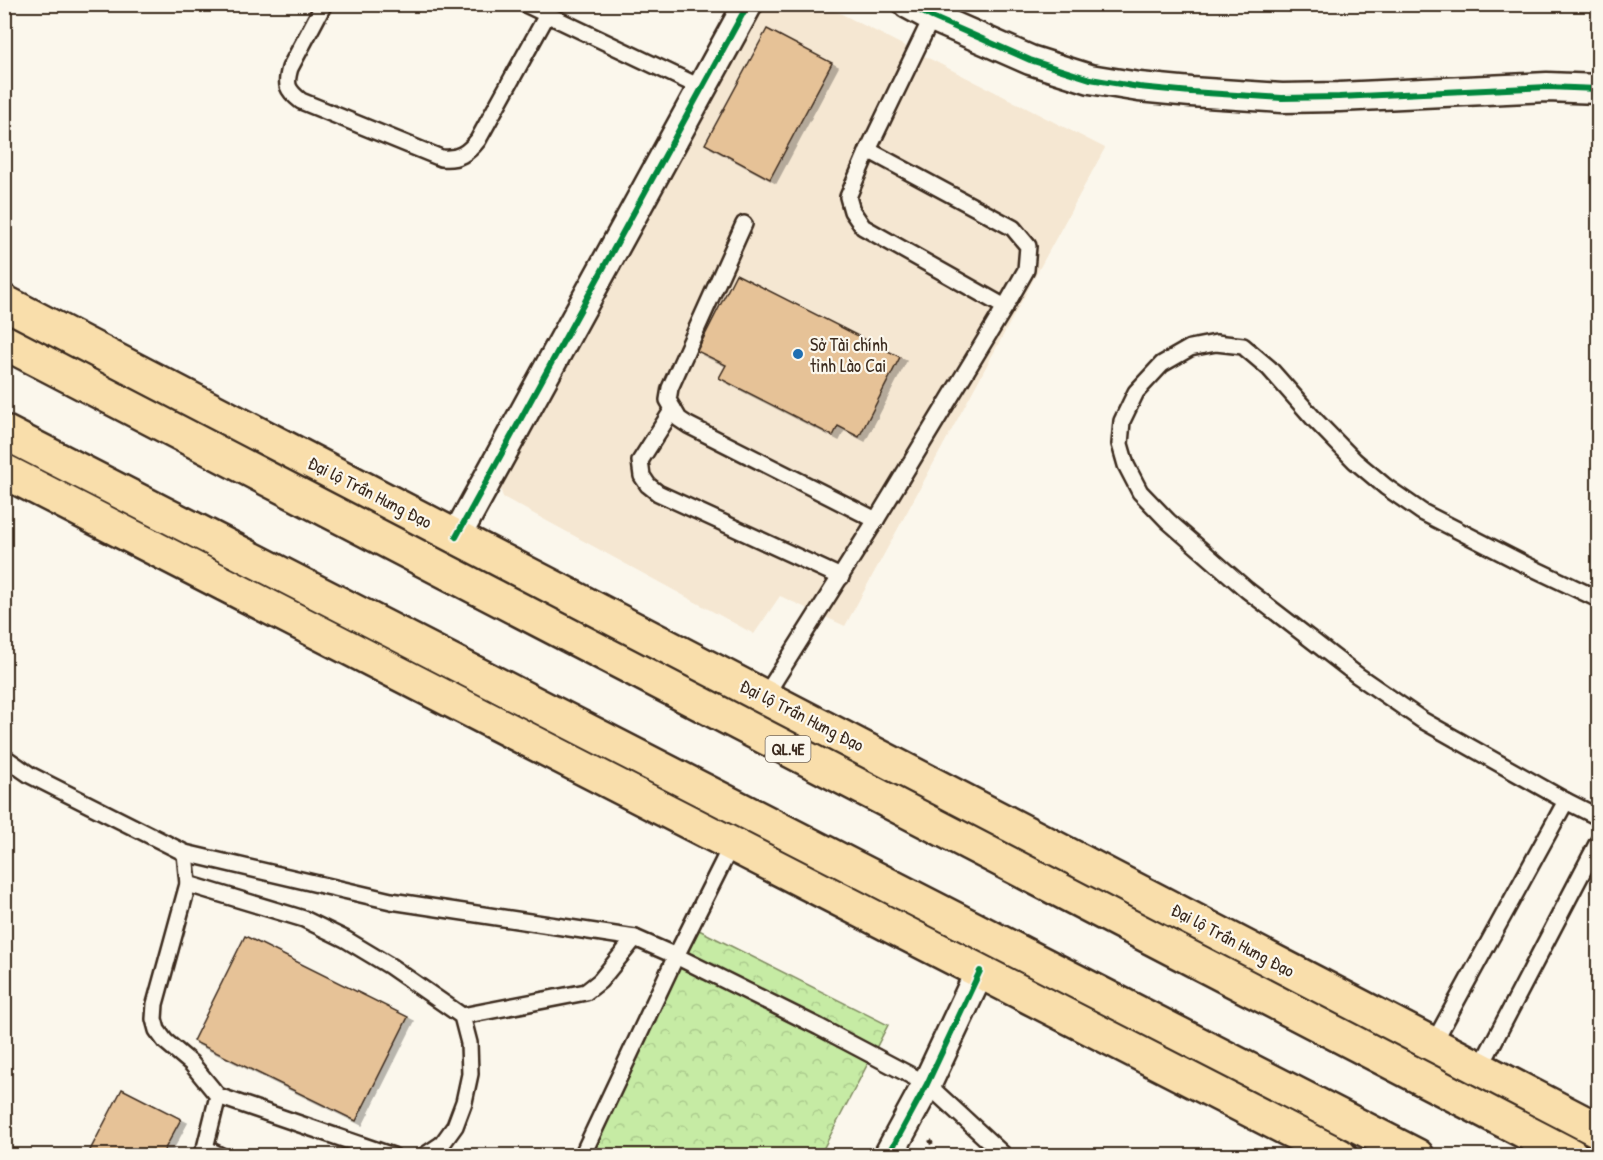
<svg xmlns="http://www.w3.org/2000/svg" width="1603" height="1160" font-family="'Patrick Hand',sans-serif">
	<defs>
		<pattern id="park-crowns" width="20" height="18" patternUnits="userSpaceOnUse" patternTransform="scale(1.5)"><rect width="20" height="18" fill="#c6eba4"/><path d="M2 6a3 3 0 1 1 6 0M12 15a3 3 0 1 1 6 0" fill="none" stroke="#abca8d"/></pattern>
		<filter id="shadow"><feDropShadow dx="6" dy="4" stdDeviation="0" flood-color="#0004"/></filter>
	</defs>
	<rect width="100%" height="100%" fill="#fbf7ec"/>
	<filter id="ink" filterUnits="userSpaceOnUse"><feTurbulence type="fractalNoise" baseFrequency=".0167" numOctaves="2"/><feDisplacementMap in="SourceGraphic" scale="12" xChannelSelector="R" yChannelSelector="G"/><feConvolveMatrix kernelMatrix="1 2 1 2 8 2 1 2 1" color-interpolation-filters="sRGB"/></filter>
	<g filter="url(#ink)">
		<polygon fill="#f5e7d2" points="751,5 824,5 1105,148 845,626 780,596 754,634 503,497 498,482"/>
		<polygon fill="url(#park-crowns)" stroke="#808a61" stroke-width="1.5" points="697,929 888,1025 820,1155 577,1156"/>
		<g fill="#e6c297" stroke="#3b2a1e" stroke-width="1.5" filter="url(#shadow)">
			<polygon points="767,29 832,63 770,179 705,144"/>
			<polygon points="736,274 900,357 859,437 838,426 833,436 719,378 726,365 697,351"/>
			<polygon points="245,936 408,1017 356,1121 193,1041"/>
			<polygon points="122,1089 181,1119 161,1156 87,1156"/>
		</g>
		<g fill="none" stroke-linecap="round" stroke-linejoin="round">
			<defs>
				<g id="service">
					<path d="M324 4 290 68C285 85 287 90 301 101L441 158C458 160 468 153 478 140L547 15"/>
					<polyline points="525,4 702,88"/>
					<polyline points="932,17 868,150 848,197 852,211 863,227 1005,307"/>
					<polyline points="744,224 670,388 668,400 679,419 688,425 876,520"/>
					<polyline points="673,409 640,461 642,476 648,485 658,493 841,577"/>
					<polyline points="1598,599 1522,563 1422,512 1386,487 1355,461 1315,420 1269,368 1243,346 1216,343 1190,348 1162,364 1136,392 1122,421 1120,444 1126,465 1140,492 1168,521 1247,590 1357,675 1422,720 1566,801 1598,817"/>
					<polyline points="765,696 876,520 1005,307 1026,270 1028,246 1013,228 868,150"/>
					<polyline points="4,757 30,775 185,853 391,901 635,938 676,956 819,1027 927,1084 1005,1156"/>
					<polyline points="185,853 188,884 155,1004 154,1019 157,1030 165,1041 191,1063 218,1096 205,1148 200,1156"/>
					<polyline points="188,884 304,919 345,939 390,966 462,1016 469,1043 470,1074 464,1102 455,1126 442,1144 424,1156"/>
					<polyline points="462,1016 586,992 600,981 635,938"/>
					<polyline points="1433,1044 1566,801"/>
					<polyline points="1480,1068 1598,842"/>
					<polyline points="218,1096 393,1156"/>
					<polyline points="205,1148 221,1156"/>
					<polyline points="582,1156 676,956 732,844"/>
				</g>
				<g id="minor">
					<polyline points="908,4 932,17 1030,60 1090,79 1139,87 1191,92 1282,98 1339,97 1547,87 1598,89"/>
					<polyline points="456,537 748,4"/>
					<polyline points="888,1156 927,1084 980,971"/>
				</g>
				<g id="primary">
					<polyline points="4,302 1598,1130"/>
					<polyline points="4,342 1572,1156"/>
					<polyline points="4,432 1417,1156"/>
					<polyline points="4,471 1340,1156"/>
				</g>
			</defs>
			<use href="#service" stroke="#3b2a1e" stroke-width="20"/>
			<use href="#minor" stroke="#3b2a1e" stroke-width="33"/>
			<use href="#primary" stroke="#3b2a1e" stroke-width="38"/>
			<polyline stroke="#3b2a1e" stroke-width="4" stroke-dasharray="4.5 4.5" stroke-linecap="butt" points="930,1140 937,1156"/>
			<use href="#service" stroke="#fbf7ec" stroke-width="15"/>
			<use href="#minor" stroke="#fbf7ec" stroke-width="28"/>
			<use href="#primary" stroke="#f9deab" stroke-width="33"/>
			<defs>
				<g id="cycleway">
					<polyline points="908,4 932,17 1030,60 1090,79 1139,87 1191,92 1282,98 1339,97 1547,87 1598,89"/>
					<polyline points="456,537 748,4"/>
					<polyline points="888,1156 927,1084 980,971"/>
				</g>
			</defs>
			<use href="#cycleway" stroke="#fbf7ec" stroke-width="10"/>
			<use href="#cycleway" stroke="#00873e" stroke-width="6"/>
		</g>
	</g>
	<circle fill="#1f6fb2" stroke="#fbf7ec" stroke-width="2" cx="798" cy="354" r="6"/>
	<g text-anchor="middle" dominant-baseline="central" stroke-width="4.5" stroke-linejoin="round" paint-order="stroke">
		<rect fill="#fbf7ec" stroke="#75685c" stroke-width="1.5" x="765.5" y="736" width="45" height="26" rx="4.5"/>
		<g font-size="16" font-weight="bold" fill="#3b2a1e">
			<text x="788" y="749">QL.4E</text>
		</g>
		<g font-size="18" fill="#3b2a1e" stroke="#fbf7ec" text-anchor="start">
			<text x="810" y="344">Sở Tài chính<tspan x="810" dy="21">tỉnh Lào Cai</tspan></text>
		</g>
		<g font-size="18" fill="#3b2a1e" stroke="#fbf7ec">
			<text transform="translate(370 492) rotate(27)">Đại lộ Trần Hưng Đạo</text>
			<text transform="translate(802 715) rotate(27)">Đại lộ Trần Hưng Đạo</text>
			<text transform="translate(1233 940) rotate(28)">Đại lộ Trần Hưng Đạo</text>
		</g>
	</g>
	<rect width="1603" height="1160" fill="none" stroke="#fbf7ec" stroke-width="24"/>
	<rect x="12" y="12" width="1579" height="1136" fill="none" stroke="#3b2a1e" stroke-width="2" filter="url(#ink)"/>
</svg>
